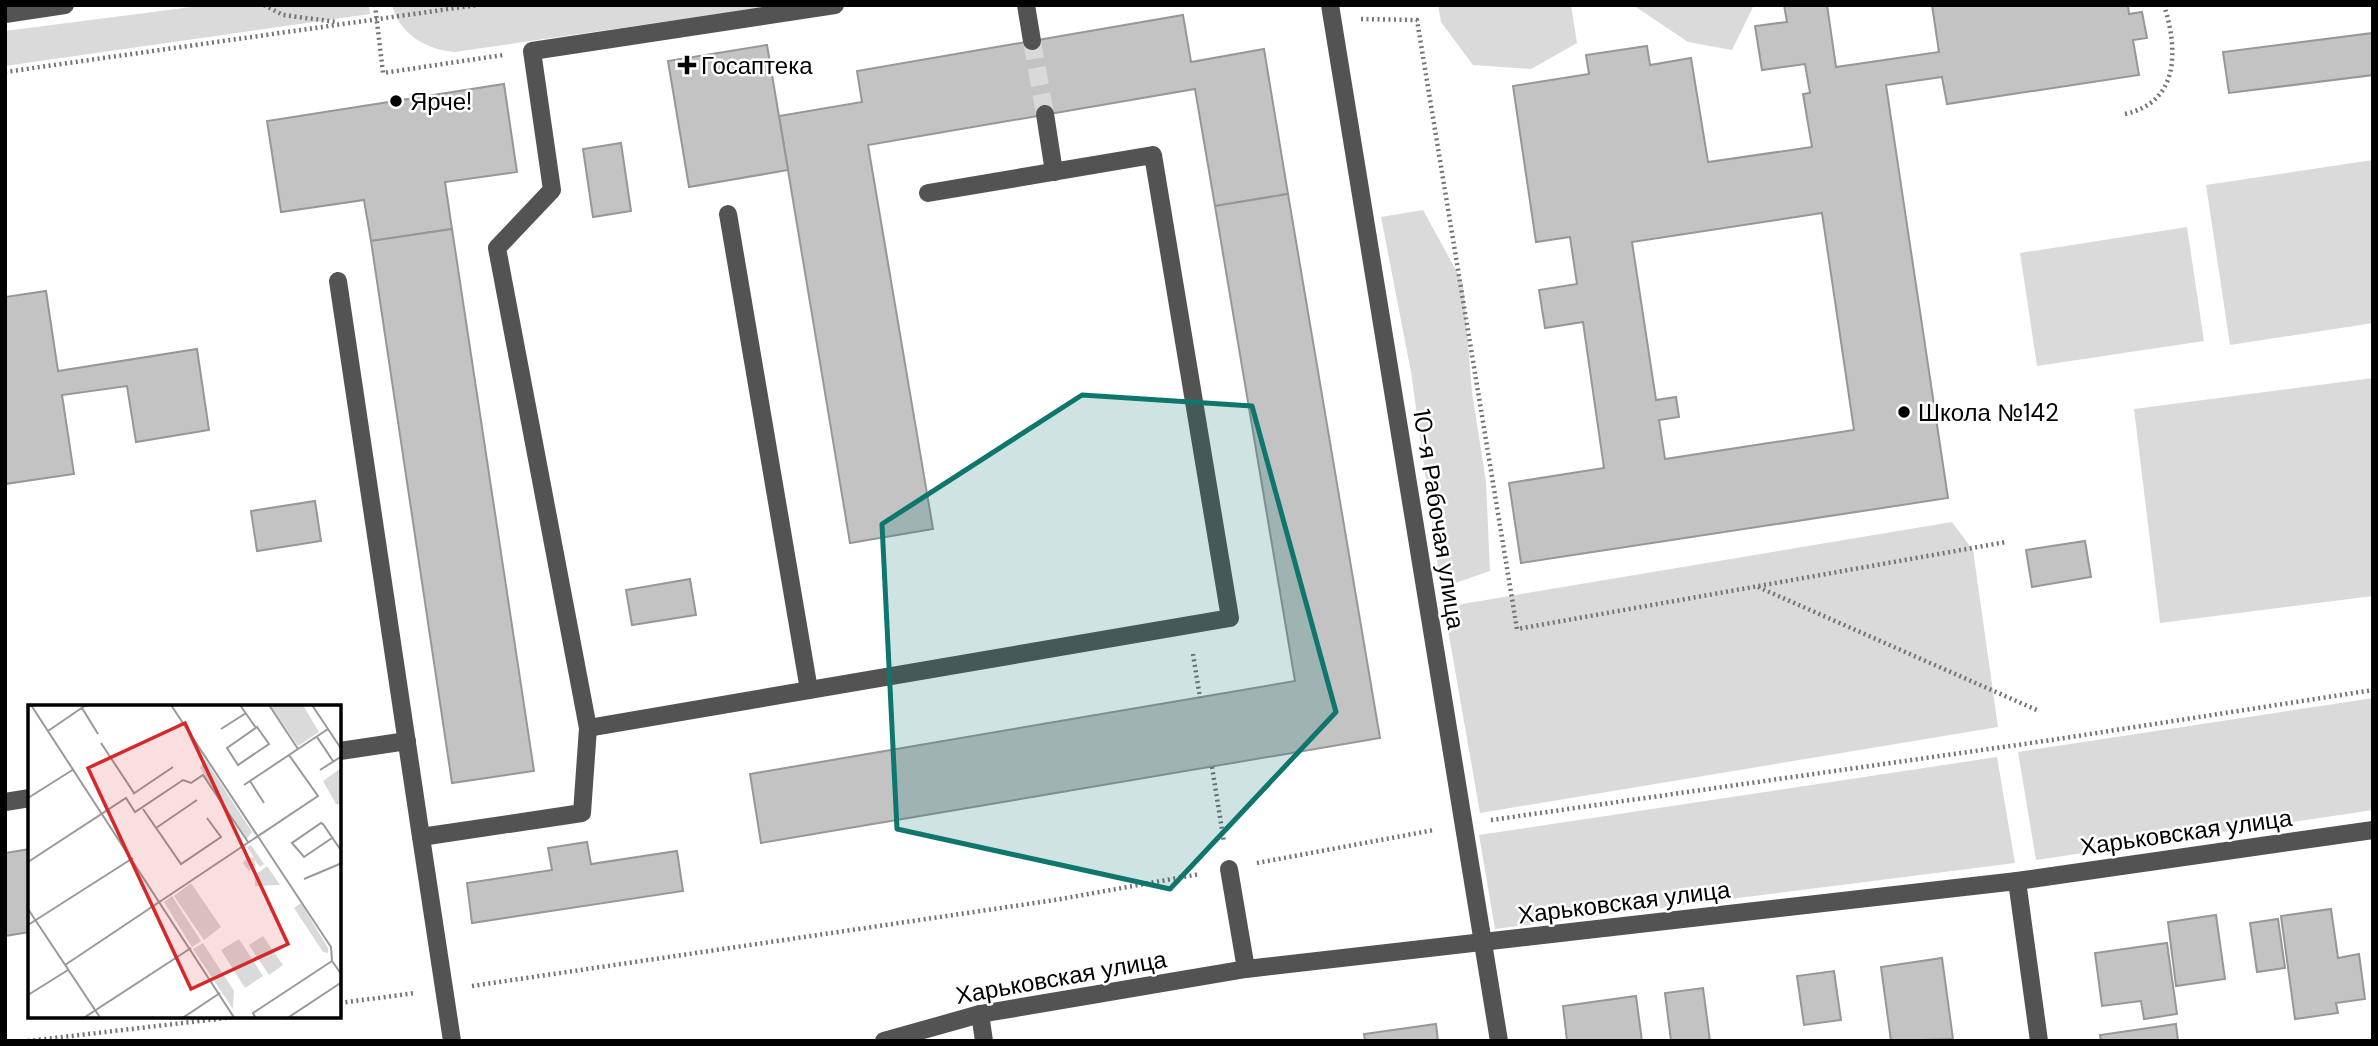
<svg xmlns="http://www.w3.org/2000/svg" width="2378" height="1046" font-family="'DM Sans',sans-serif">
	<rect width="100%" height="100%" fill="#fff"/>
	<g fill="#dadada">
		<polygon points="207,5 369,5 370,14 5,66 5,31"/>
		<path d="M392 5H780L455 52C427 50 399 34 392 5Z"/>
		<polygon points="1438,5 1571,5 1577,43 1531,69 1473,65 1441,22"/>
		<polygon points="1633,5 1754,5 1732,50 1688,42"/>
		<polygon points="2373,160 2373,323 2230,345 2206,185"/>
		<polygon points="1423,210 1463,283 1472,392 1486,482 1490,571 1441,588 1411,372 1381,217"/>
		<polygon points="2187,227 2204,341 2037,366 2020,253"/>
		<polygon points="2373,378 2373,596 2160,623 2134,409"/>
		<polygon points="1952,522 1973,550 1998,727 1480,813 1444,607"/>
		<polygon points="2373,698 2373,810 2036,860 2018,752"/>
		<polygon points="1997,757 2015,863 1495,929 1479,835"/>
	</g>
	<g fill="#c3c3c3" stroke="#979797" stroke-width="2" fill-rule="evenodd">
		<path d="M1784 5H1827L1836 67 1939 52 1932 5H2128L2129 14 2142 12 2147 38 2133 40 2139 75 1947 104 1942 77 1886 85 1948 498 1521 563 1509 483 1604 468 1583 322 1545 328 1539 290 1577 284 1570 237 1536 242 1513 86 1589 74 1586 55 1647 46 1650 65 1691 58 1708 162 1812 147 1803 94 1810 93 1805 64 1762 70 1755 26 1787 22ZM1822 213 1854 430 1665 459 1659 420 1679 417 1676 397 1656 400 1632 242Z"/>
		<polygon points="1183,15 1191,62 1264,49 1288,194 1215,206 1195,89 868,145 933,529 850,543 779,116 862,102 857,71"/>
		<polygon points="2373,33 2373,75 2229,93 2223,52"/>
		<polygon points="767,45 788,170 689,187 668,61"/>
		<polygon points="504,84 517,172 445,182 452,229 371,241 364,200 281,212 267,121"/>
		<polygon points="621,143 631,211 593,217 583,149"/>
		<polygon points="1288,194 1380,738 761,843 750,774 1295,681 1215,206"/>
		<polygon points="452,229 534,771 452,783 371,241"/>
		<polygon points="46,291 58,371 197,349 209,430 136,442 127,386 62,395 74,474 5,484 5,297"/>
		<polygon points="315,501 321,541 257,551 251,511"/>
		<polygon points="2085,541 2091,577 2032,587 2026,550"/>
		<polygon points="690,579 696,615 632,625 626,590"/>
		<polygon points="587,842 591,864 677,851 683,891 472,923 467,883 552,870 548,848"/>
		<polygon points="30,849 30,932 5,936 5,853"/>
		<polygon points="2331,909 2338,958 2359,954 2365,999 2336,1003 2338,1013 2295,1019 2281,916"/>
		<polygon points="2216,915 2225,979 2176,986 2168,922"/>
		<polygon points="2278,919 2285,968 2257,972 2250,923"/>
		<polygon points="2167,943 2177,1014 2144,1019 2141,1001 2102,1006 2095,953"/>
		<polygon points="1942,958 1953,1039 1891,1041 1881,967"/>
		<polygon points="1834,971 1841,1020 1804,1025 1797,976"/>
		<polygon points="1703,988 1710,1041 1671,1041 1665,993"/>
		<polygon points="1636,996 1642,1041 1567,1041 1563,1006"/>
		<polygon points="1436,1024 1438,1041 1365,1041 1364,1034"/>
		<polygon points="2176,1024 2178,1041 2101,1041 2100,1035"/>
	</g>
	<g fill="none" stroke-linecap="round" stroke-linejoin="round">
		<polyline stroke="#d9d9d9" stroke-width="18" stroke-dasharray="18 9" stroke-linecap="butt" points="1032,41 1045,114"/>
		<g stroke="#757575" stroke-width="4.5" stroke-dasharray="2 3.5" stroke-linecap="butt">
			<polyline points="264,5 283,15 337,22"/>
			<polyline points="375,5 383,73 503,55"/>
			<polyline points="1361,19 1417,20 1517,629 2006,542"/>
			<polyline points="5,72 477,5"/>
			<path d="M2125 114C2180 102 2178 49 2164 5"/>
			<polyline points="1758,587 2039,711"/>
			<polyline points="1193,654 1200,698"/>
			<polyline points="1212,767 1224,842"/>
			<polyline points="1491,820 2045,741 2373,690"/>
			<polyline points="1257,863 1434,830"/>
			<polyline points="472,986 1055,900 1200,874"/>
			<polyline points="340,1003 415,993"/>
			<polyline points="28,1041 243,1016"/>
		</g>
		<g stroke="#535353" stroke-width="18">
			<polyline points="1026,5 1032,41"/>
			<polyline points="1330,5 1499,1041"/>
			<polyline points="5,14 65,5"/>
			<polyline points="1045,114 1054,172"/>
			<polyline points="728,214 809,690"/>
			<polyline points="338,281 421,837"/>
			<polyline points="588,728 1230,618 1153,155 928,193"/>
			<polyline points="340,751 407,741"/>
			<polyline points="5,802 30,798"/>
			<polyline points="1229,869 1246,969"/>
			<polyline points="2017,881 2039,1041"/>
			<polyline points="980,1014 984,1041"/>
			<polyline points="452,1041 421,837 582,813 588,728 497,248 552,190 532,51 835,5"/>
			<polyline points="884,1041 980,1014 1246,969 2017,881 2373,830"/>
		</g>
	</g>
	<path fill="#0f766e" fill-opacity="0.2" stroke="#0f766e" stroke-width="5" stroke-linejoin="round" d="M1082 395 1252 406 1336 712 1170 889 897 829 882 524Z"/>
	<g fill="#000" stroke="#fff" stroke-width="2.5">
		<path d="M683.5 54.5h7v7h7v7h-7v7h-7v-7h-7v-7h7z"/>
		<circle cx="396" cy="101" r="7"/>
		<circle cx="1904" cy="412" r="7"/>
	</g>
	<g text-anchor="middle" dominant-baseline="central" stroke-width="5" stroke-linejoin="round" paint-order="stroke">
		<g font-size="24" fill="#000" stroke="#fff" text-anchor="start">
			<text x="701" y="65">Госаптека</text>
			<text x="410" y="101">Ярче!</text>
			<text x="1918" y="412">Школа №142</text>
		</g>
		<g font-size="24" fill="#000" stroke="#fff">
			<text transform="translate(1439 519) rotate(81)">10-я Рабочая улица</text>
			<text transform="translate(2186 832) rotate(-8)">Харьковская улица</text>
			<text transform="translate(1624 902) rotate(-7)">Харьковская улица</text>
			<text transform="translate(1061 977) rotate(-10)">Харьковская улица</text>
		</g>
	</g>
	<g transform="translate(28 705)">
		<rect width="313" height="313" fill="#fff"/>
		<path d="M242 0H275L291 27 270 41ZM177 54 224 127 219 134 172 63ZM313 63V100L308 99 295 76ZM223 140 236 159 232 162 226 154 228 161 221 166 215 158 220 151 226 153 219 142ZM239 161 252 180 227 181V170ZM163 178 193 222 176 235 146 191ZM144 191 173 236 164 242 136 197ZM273 198 300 243V248L295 247 266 203ZM235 231 255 260 241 270 221 240ZM211 234 235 271 217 283 193 245ZM175 238 206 286 205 304 165 244Z" fill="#dadada"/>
		<path fill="none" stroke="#999" stroke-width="2" d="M3 0 207 314M143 0 303 242 304 256 314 270M212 0 228 23M241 0 270 44M284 0 314 45M54 3 70 29M229 22 241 39 210 60 199 43ZM193 24 218 8M20 26 58 0M289 32 305 56M73 38 106 88M292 65 314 51M222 76 236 98M216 80 300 24M105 89 145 62M0 93 46 64M115 104 153 159 193 132 179 113M128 123 169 95M304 133 276 152 264 138 293 118 295 119 314 147M0 157 98 93 107 107 155 75 163 78 175 70 220 137M276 174 314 158M0 204 73 314M0 220 105 153M37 260 290 91 261 50M0 290 40 265M54 314 163 243M153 314 192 288M228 314 225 308 304 256M258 314 314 277"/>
		<path fill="#d62828" fill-opacity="0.15" stroke="#d62828" stroke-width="3.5" d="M157 18 260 239 163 284 60 63Z"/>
		<rect width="313" height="313" fill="none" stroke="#000" stroke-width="3.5"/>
	</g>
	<rect width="2378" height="1046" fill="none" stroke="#000000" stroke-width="14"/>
</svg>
